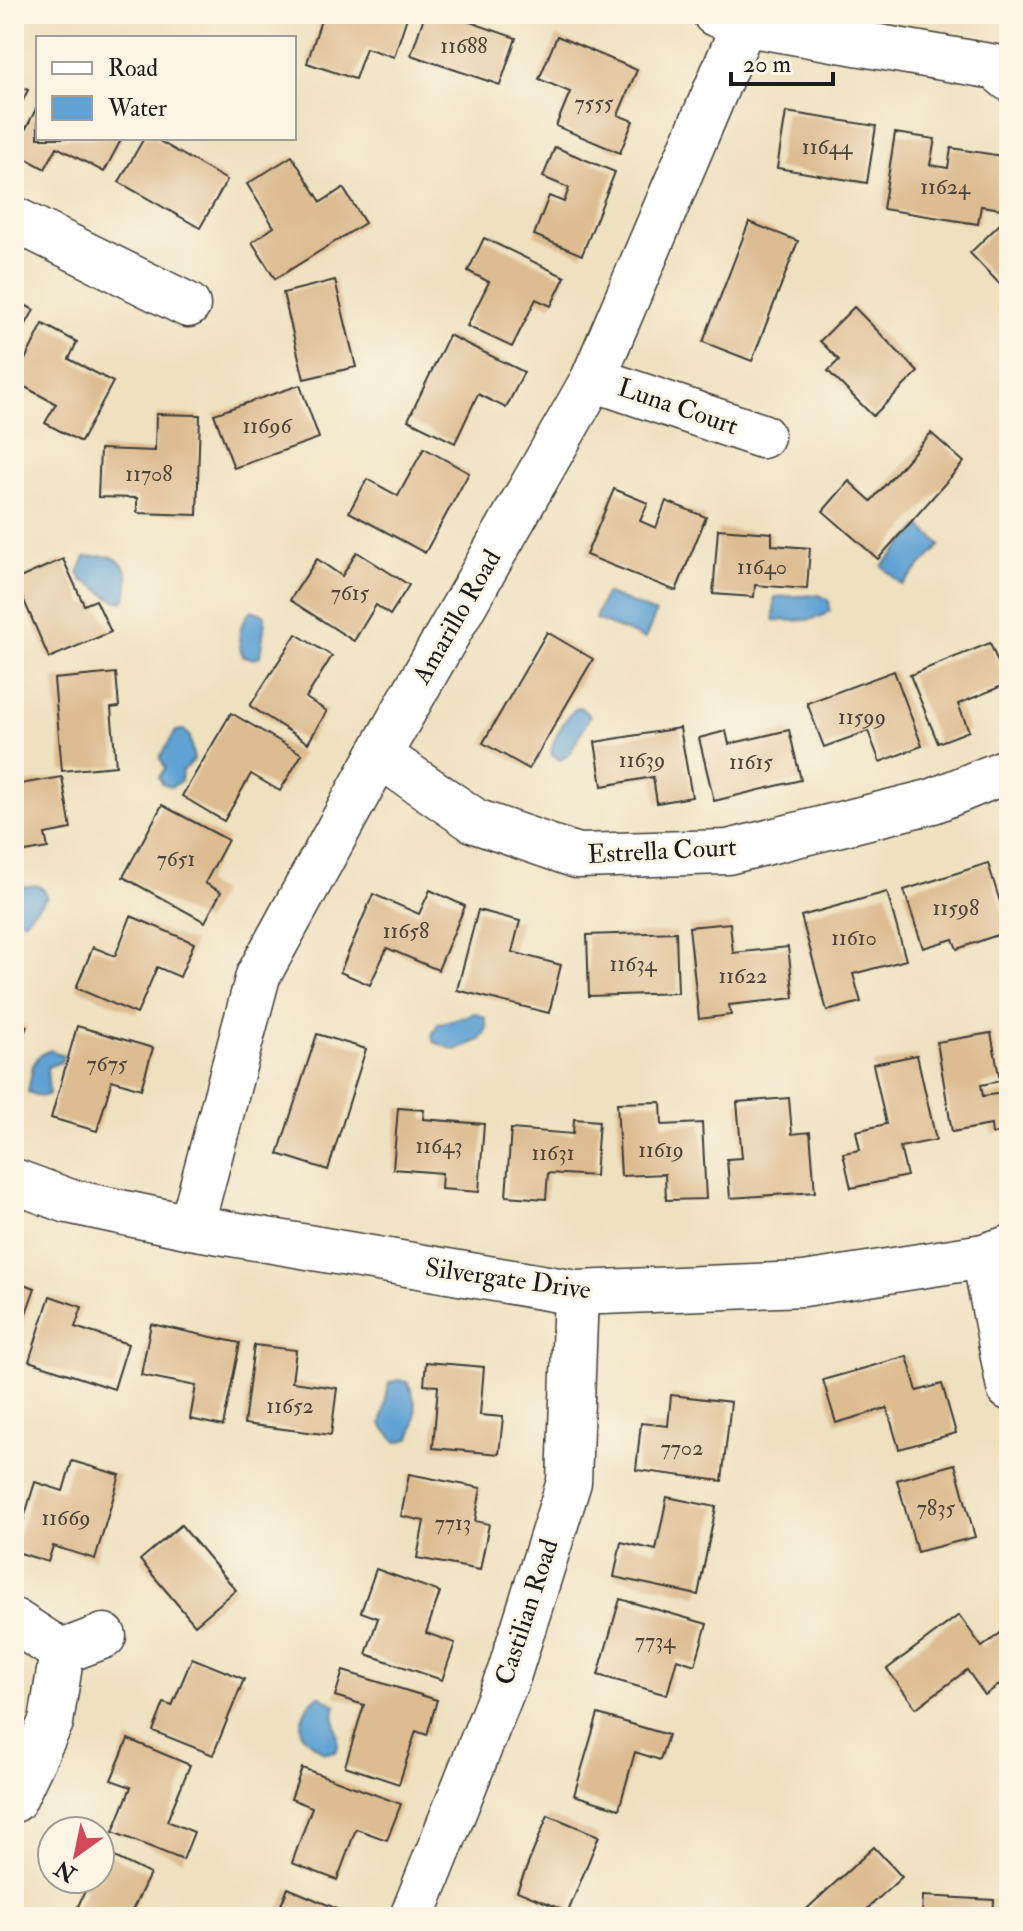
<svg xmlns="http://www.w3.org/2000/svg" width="1023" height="1931" font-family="'IM FELL Double Pica',serif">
	<rect width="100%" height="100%" fill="#fcf5e5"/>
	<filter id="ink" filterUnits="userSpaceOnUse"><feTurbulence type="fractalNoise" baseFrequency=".0125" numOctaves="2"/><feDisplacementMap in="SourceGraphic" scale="16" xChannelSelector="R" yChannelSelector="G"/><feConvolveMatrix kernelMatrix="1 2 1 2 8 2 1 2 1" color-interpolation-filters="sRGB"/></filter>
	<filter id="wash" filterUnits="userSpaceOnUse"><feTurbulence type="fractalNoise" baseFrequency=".006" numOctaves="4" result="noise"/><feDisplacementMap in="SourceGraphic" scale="32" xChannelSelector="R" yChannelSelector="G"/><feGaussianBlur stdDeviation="1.8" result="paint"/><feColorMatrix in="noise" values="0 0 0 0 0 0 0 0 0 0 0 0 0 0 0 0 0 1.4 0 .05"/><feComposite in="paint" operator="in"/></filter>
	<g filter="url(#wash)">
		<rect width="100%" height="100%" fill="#eee1c0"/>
		<g fill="#5fa2d3" stroke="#3e5f78" stroke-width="2">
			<polygon points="921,526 941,545 902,585 882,566"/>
			<path d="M85 557C93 557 104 555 112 557 130 564 132 588 123 602 104 600 99 584 83 581L78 573Z"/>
			<polygon points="605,593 656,613 645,639 595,619"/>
			<path d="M820 595 829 601 830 611C813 624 794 620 774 620V597Z"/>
			<path d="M252 610 265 615C266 621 261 648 260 656L255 659 243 656C236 640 239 623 252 610Z"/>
			<path d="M580 707 590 716 569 755 560 760 552 755C549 744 569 709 580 707Z"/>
			<polygon points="184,730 190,737 194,760 182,772 181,781 171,787 162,784 159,777 165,768 160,757 176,731"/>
			<polygon points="37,885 44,890 47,897 24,921 14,916 14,888"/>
			<polygon points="475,1013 485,1018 487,1028 480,1040 455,1050 434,1042 432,1035 438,1024"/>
			<polygon points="50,1050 63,1055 61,1062 47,1067 49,1094 41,1097 28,1092 33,1065 39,1056"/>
			<path d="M398 1380 407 1382C417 1397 419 1422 409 1439L397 1442 381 1425 389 1383Z"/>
			<path d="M319 1695 336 1705C330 1722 343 1737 336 1752L324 1753 302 1735C298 1721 307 1703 319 1695Z"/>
		</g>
		<g id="blocks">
			<g fill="#ddbc91">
				<polygon points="323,14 408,14 394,57 366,48 355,79 307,63"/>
				<polygon points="425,14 447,14 516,38 500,85 411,55"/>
				<polygon points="557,36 637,70 618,115 633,121 620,153 556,126 570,92 539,79"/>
				<polygon points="14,83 28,90 14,119"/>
				<polygon points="38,105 38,138 122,138 104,172 57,147 45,169 14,152"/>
				<polygon points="786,112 876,126 867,183 777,168"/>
				<polygon points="895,133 935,139 930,165 948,168 951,148 1009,157 1002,209 981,206 978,224 883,209"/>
				<polygon points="144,138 154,138 227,180 200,228 119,182"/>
				<polygon points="555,147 615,172 582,255 534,235 549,196 564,202 569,188 543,177"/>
				<polygon points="292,156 321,202 343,188 365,223 275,279 252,242 274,227 247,184"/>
				<polygon points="1009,215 1009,294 970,253"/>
				<polygon points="749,222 798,241 752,361 703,342"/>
				<polygon points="484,238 565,277 551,306 536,299 512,347 467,326 489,282 468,271"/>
				<polygon points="335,280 356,367 304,379 283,293"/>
				<polygon points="14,299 34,310 14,346"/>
				<polygon points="854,307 918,372 873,416 828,371 839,360 820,341"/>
				<polygon points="43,324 77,342 69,359 113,382 81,442 45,423 56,404 14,381"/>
				<polygon points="449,335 524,372 506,408 478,394 455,443 408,420"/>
				<polygon points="300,385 319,438 234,468 214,414"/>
				<polygon points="156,414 200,415 197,515 137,513 137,498 98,497 100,449 155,451"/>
				<polygon points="931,433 964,462 878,559 823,511 849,481 871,501"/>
				<polygon points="424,448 469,473 425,553 349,512 367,479 398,496"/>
				<polygon points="614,489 648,503 640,521 656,528 666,501 706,517 676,591 586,555"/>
				<polygon points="718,529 772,533 772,545 810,548 807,589 755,585 754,597 713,594"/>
				<polygon points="357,552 409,585 390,615 376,605 354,641 290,600 317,559 342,576"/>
				<polygon points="63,559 84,605 96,600 111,632 49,658 15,580"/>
				<polygon points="547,632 593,659 529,769 483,743"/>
				<polygon points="296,634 332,656 306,698 327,711 308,743 250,706"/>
				<polygon points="990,643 1007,684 958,704 969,731 938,743 910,675"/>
				<polygon points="894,671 922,746 880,762 868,731 824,747 807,703"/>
				<polygon points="116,673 119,707 111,708 116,766 62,771 54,679"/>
				<polygon points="231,713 302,754 280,791 251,774 224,821 182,796"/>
				<polygon points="680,728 692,797 657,803 653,777 602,786 595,742"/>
				<polygon points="789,730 801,780 714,801 699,738 726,731 729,744"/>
				<polygon points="62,777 71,829 45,834 48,848 14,854 14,785"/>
				<polygon points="162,805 228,840 205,883 221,892 205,922 123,877"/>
				<polygon points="988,863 1009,931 957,949 953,939 923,948 904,890"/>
				<polygon points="430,890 465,906 438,970 387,948 370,985 340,972 373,894 419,914"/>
				<polygon points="887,892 906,960 853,974 861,1002 827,1011 801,916"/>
				<polygon points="478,910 520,921 512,952 561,965 549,1013 457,990"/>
				<polygon points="131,916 194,943 180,977 157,967 137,1014 76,988 93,947 115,956"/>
				<polygon points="730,923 733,953 788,947 794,998 729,1005 731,1015 699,1019 689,927"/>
				<polygon points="676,932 678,993 589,996 587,935"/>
				<polygon points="14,1021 27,1026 14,1057"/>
				<polygon points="77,1026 153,1048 141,1089 112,1080 97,1131 51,1118"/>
				<polygon points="991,1033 1000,1081 981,1085 983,1096 1009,1092 1009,1131 992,1134 991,1125 952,1132 937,1042"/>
				<polygon points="317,1034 366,1049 328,1170 278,1154"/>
				<polygon points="917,1055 936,1140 900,1147 907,1176 851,1188 843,1153 860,1150 856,1131 886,1124 873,1064"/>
				<polygon points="789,1098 792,1134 810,1132 815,1192 730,1198 727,1159 742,1158 737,1102"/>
				<polygon points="661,1102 662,1125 702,1123 706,1199 666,1200 665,1174 621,1176 617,1103"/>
				<polygon points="398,1108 424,1110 423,1119 484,1124 479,1192 441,1189 442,1173 393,1169"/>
				<polygon points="574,1119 599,1121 595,1176 548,1173 546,1199 506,1196 511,1129 573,1134"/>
				<polygon points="14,1281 35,1288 14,1347"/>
				<polygon points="50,1296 82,1307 75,1327 128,1344 114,1389 29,1361"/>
				<polygon points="151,1324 240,1343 223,1426 190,1419 196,1386 141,1375"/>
				<polygon points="254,1345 296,1350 292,1382 337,1388 331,1435 244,1424"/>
				<polygon points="907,1356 917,1391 942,1384 956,1433 899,1449 887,1408 836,1423 823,1380"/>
				<polygon points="426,1362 484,1367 480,1415 503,1417 499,1454 433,1448 438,1386 424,1385"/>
				<polygon points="671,1395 731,1402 722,1481 636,1470 641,1423 668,1426"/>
				<polygon points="72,1461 120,1475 95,1559 53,1546 48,1562 14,1551 35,1482 63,1491"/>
				<polygon points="955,1464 975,1537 917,1552 897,1480"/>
				<polygon points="409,1474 481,1488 475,1521 489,1524 480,1570 417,1558 424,1521 401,1516"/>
				<polygon points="667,1497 716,1507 698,1595 614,1577 621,1542 656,1550"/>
				<polygon points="181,1525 236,1590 195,1625 140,1560"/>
				<polygon points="376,1569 440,1592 426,1633 455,1643 442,1680 366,1654 378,1618 361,1612"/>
				<polygon points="620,1599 707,1624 695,1665 677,1659 667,1695 598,1675"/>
				<polygon points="959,1615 982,1647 1003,1631 1009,1638 1009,1699 999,1685 985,1695 967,1670 916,1708 887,1669"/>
				<polygon points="192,1658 244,1679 213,1755 153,1731 164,1703 172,1706"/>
				<polygon points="343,1671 437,1700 427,1735 416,1731 399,1784 345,1766 364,1705 335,1696"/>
				<polygon points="598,1714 668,1735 660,1760 635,1752 619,1809 574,1795"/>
				<polygon points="128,1739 190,1765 167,1821 194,1832 183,1860 113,1832 131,1787 111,1780"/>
				<polygon points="302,1768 401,1804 387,1840 356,1829 337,1880 292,1863 312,1807 291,1799"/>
				<polygon points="548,1815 599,1836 568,1912 517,1891"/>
				<polygon points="874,1847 902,1877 868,1908 876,1917 798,1917"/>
				<polygon points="100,1850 150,1874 129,1917 73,1917 86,1889 66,1879 100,1879"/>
				<polygon points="288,1888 356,1917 276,1917"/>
				<polygon points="923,1896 994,1900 993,1917 922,1917"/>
			</g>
		</g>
	</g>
	<g filter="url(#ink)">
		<use href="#blocks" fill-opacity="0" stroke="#3c3a35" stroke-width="2"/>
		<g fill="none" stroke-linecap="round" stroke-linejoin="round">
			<defs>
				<g id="minor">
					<polyline points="715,14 746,24 995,67 1009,79"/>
					<polyline points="14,219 188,305"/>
					<polyline points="593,379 762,436"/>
					<polyline points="379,755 475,821 577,856 728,852 933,801 1009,770"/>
					<polyline points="14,1181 68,1201 191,1227 576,1293 804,1284 984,1256 1009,1248"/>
					<polyline points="191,1227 258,976 379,755 593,379 748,14"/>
					<polyline points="984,1256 1009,1388"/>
					<polyline points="14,1621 62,1652"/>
					<polyline points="62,1652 104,1636"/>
					<polyline points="14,1800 51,1722 62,1652"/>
					<polyline points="412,1917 509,1674 569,1482 576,1293"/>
				</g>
			</defs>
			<use href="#minor" stroke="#3c3a35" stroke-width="47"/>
			<use href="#minor" stroke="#fff" stroke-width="44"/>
		</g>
	</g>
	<g text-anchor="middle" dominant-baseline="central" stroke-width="6" stroke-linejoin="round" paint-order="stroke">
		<g font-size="22" fill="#4c4439">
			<text x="464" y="46">11688</text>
			<text x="594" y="103">7555</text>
			<text x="827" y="147">11644</text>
			<text x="945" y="187">11624</text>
			<text x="267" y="426">11696</text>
			<text x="149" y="474">11708</text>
			<text x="762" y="567">11640</text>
			<text x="350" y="593">7615</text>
			<text x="862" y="717">11599</text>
			<text x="642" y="760">11639</text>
			<text x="751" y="762">11615</text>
			<text x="176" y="859">7651</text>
			<text x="956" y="908">11598</text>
			<text x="406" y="931">11658</text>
			<text x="854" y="938">11610</text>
			<text x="633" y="964">11634</text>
			<text x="743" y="976">11622</text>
			<text x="107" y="1064">7675</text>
			<text x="439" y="1146">11643</text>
			<text x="661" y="1150">11619</text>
			<text x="553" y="1153">11631</text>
			<text x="290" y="1406">11652</text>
			<text x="682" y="1448">7702</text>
			<text x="936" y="1508">7835</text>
			<text x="66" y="1518">11669</text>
			<text x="453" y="1523">7713</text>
			<text x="655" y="1641">7734</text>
		</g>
		<g font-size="26" fill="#1c1c1c" stroke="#fcf5e5">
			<text transform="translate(678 407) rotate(19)">Luna Court</text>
			<text transform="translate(457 617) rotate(-60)">Amarillo Road</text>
			<text transform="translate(662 851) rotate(-3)">Estrella Court</text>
			<text transform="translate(508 1279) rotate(8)">Silvergate Drive</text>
			<text transform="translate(527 1612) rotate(-72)">Castilian Road</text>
		</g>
	</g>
	<rect width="1023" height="1931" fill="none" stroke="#fcf5e5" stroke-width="48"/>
	<rect x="36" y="36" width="260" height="104" fill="#fcf5e5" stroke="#a29e95" stroke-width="2"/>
	<rect x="52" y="62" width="40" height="12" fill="#ffffff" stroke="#a29e95" stroke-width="2"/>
	<text x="108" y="76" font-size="24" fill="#1c1c1c">Road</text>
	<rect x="52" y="96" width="40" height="24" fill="#5fa2d3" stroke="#a29e95" stroke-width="2"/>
	<text x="108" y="116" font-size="24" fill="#1c1c1c">Water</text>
	<g transform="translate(76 1855) rotate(213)"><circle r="38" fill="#fcf5e5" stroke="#a29e95" stroke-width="2"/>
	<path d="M0-6L14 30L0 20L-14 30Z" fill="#d1495b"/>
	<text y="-12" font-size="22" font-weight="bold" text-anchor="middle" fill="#1c1c1c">N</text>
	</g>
	<path d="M731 72v12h102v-12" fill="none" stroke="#1c1c1c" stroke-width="4"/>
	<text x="743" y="72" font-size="24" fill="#1c1c1c" stroke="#fcf5e5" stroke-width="6" paint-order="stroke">20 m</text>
</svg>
